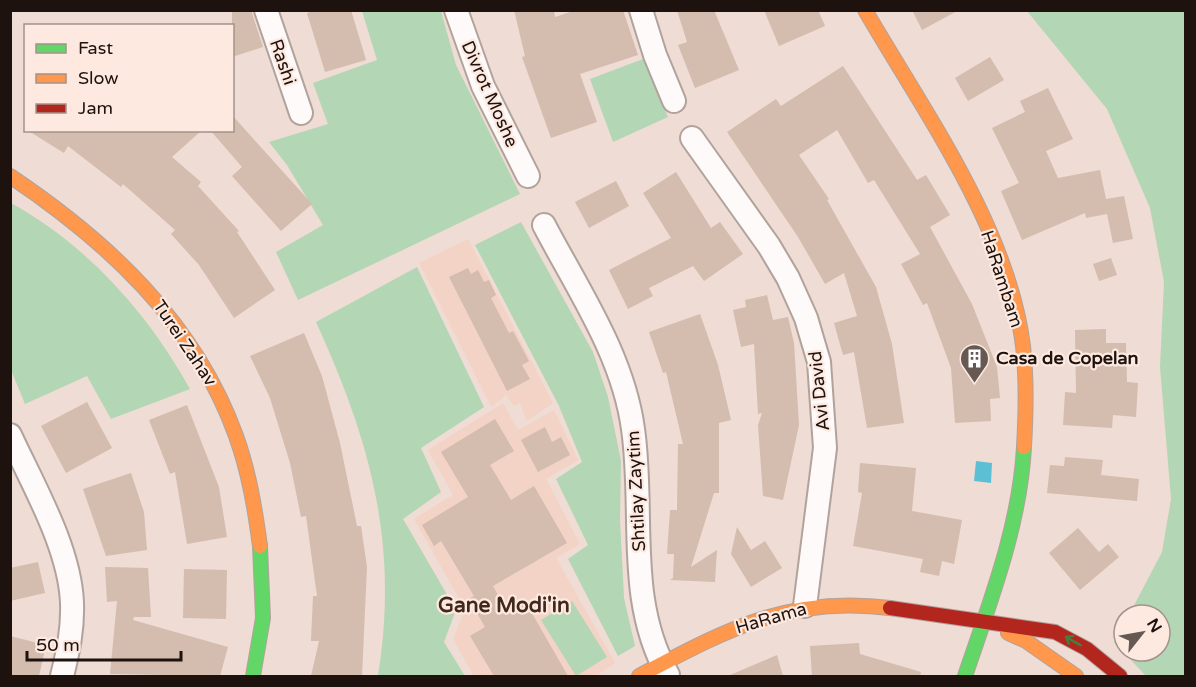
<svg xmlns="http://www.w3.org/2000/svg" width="1196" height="687" font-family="'Varela Round',sans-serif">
	<rect width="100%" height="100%" fill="#efdcd4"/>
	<g fill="#f2d3c5">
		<polygon points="468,239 553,403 527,421 520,403 514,406 506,395 491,407 419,263"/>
		<polygon points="503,403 518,430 554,410 578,460 546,479 580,544 556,558 615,663 596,676 474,676 453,639 465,609 414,519 453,495 428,450"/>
	</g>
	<g fill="#b3d6b4">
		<polygon points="362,11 441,11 456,65 520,194 298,300 276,252 323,225 287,165 269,142 328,124 313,83 377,60"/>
		<polygon points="1027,11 1185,11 1185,676 1146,676 1114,642 1124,625 1124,651 1160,651 1160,615 1129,615 1162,552 1171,499 1160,367 1164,282 1150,208 1107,109"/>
		<polygon points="643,59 668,117 613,142 590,79"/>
		<path d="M11 203C88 246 147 312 190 389L111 419 87 376 25 404 11 370Z"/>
		<polygon points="521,222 593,352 608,397 621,461 620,520 624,598 635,646 618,656 568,559 588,545 556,479 582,462 559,406 475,245"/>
		<path d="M417 267 484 407 421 448 441 492 403 519 456 610 444 642 465 676H378C399 545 371 442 316 322Z"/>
		<polygon points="572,601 607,657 576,676 541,620"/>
	</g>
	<polygon fill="#5dbfd4" points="976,461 992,463 991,483 974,481"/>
	<g fill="#d4bcae">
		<polygon points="232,10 251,10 263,47 232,57"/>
		<polygon points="317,10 351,10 366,60 325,72 307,13"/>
		<polygon points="514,10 554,10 555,17 576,10 623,10 638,55 580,74 597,122 551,138 522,57 525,56"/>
		<polygon points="677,10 714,10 739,70 695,88 678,45 687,42"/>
		<polygon points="764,10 818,10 825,26 779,46"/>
		<polygon points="912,10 959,10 922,30"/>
		<polygon points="990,57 1004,80 968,101 955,78"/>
		<polygon points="843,66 917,180 926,175 950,215 930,227 972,304 997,367 1000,398 990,399 991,421 955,423 951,368 927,303 923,305 901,264 920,254 874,180 868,183 837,130 799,155 829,199 827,200 876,287 892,344 904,423 867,428 854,352 843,355 834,323 857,316 844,273 825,284 798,237 727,132 776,99 781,106"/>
		<polygon points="1048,88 1073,139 1046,151 1058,178 1100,170 1106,199 1124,196 1133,239 1113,243 1107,214 1086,218 1085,213 1022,240 1001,191 1019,183 992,128 1025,112 1020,101"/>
		<polygon points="232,115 312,204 281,231 232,176 242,167 210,130 232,130"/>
		<polygon points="27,130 202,130 172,157 201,182 198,186 239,231 237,232 275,290 234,318 199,265 171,234 175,230 123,184 121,187 68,146 64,153"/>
		<polygon points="676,172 711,228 720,222 743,254 704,281 693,266 649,288 653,296 628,309 609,270 671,238 643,193"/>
		<polygon points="616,181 629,206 589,228 575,202"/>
		<polygon points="1111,258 1117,275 1099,281 1093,264"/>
		<polygon points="468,268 471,274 478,270 484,282 489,280 496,295 491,298 509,333 513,331 529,361 522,365 530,379 507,391 449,277"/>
		<polygon points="767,295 773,320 788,317 794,343 799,425 783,500 763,496 758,425 762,413 758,414 754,344 741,347 733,310 746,307 745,300"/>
		<polygon points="700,314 718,365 731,420 719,423 719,493 714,493 691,567 717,550 715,582 670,580 673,578 674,554 667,554 670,510 677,510 678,444 683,444 666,372 663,373 649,332"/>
		<polygon points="1106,329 1106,343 1126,343 1127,382 1138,383 1136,417 1113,415 1112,428 1063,425 1065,392 1076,393 1075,330"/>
		<polygon points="304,333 322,376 340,443 357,526 361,526 367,567 362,676 311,676 319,641 311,641 313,596 317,596 306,516 301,517 290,463 270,398 250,356"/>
		<polygon points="87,402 112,448 66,473 41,426"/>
		<polygon points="187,405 219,487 227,537 187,544 175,472 170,474 149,420"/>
		<polygon points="495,419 514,451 490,465 511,500 534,486 567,543 493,586 508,614 526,603 568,676 494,676 470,636 485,627 469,599 474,596 441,541 434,546 422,525 468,497 441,452"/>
		<polygon points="545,427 552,442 561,437 570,455 538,472 521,440"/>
		<polygon points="1065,457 1103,460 1101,475 1139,479 1137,501 1047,493 1050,465 1064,466"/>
		<polygon points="860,463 916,468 912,511 962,520 954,564 942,561 939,576 920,572 923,559 853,546 862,493 858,492"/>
		<polygon points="131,473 144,512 147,550 106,556 83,489"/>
		<polygon points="737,527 751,550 765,541 782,568 751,587 731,554"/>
		<polygon points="1078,528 1099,552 1108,544 1119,557 1080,590 1049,553"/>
		<polygon points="38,562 45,593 10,601 10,568"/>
		<polygon points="105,567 148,568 151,617 134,617 133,620 228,647 220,676 110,674 117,601 107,602"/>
		<polygon points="184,569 227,570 226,619 183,618"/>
		<polygon points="10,636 46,645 39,676 10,676"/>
		<polygon points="859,643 860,654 921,672 920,676 812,676 810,646"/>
		<polygon points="777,655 783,676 728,676"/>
	</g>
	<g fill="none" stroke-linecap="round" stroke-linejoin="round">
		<defs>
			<g id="street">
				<polyline points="266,10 301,113"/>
				<polyline points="456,10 483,86 528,176"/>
				<polyline points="641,10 655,55 674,101"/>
				<polyline points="692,138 769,246 788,278 806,318 819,362 825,448 805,606"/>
				<path d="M544 225C578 290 623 355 633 429 645 512 625 599 668 675"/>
				<path d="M10 435C33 485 70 548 72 603 73 629 68 652 62 676"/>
			</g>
			<g id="fast">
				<polyline points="253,676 263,618 260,546"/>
				<path d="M965 676C990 602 1020 525 1024 447"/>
			</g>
			<g id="slow">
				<path d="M865 10C924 112 1008 227 1023 346 1027 380 1026 413 1024 447"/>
				<path d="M10 176C107 241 195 322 236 436 249 472 255 509 260 546"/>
				<polyline points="1008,633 1026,641 1076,676"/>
				<path d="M639 676C726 630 789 595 890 608"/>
			</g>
			<polyline id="jam" points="890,608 1055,632 1087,649 1120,676"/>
		</defs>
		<use href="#street" stroke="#b1a39c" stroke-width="26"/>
		<use href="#fast" stroke="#b1a39c" stroke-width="16"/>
		<use href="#slow" stroke="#b1a39c" stroke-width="16"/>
		<use href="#jam" stroke="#b1a39c" stroke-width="16"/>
		<use href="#street" stroke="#fdfaf9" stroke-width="22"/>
		<use href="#fast" stroke="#63d668" stroke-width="14"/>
		<use href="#slow" stroke="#ff974d" stroke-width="14"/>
		<use href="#jam" stroke="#b3261e" stroke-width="14"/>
	</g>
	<defs><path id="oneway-shaft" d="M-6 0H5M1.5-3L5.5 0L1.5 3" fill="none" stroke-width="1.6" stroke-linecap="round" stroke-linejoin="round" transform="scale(1.5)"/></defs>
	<use stroke="#447e3f" href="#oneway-shaft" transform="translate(1073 641) rotate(-151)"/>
	<defs>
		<symbol id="building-pin" viewBox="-11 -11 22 30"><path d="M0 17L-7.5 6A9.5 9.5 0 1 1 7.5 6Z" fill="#665953" stroke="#fde9e0"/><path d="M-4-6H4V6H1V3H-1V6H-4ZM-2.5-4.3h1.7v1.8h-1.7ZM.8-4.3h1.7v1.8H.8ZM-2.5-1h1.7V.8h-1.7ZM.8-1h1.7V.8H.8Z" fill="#fff"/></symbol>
	</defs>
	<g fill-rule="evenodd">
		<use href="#building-pin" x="958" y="342" width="33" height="45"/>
	</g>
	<g text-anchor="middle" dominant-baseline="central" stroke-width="4.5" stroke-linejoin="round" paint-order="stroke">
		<g font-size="18" fill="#1d120d" stroke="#fde9e0">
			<text transform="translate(283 62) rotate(71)">Rashi</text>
			<text transform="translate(490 94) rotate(66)">Divrot Moshe</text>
			<text transform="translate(1002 279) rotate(72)">HaRambam</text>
			<text transform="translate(185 343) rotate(56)">Turei Zahav</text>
			<text transform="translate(819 391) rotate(-96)">Avi David</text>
			<text transform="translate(636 491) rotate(-93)">Shtilay Zaytim</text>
			<text transform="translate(771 618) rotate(-16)">HaRama</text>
		</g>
		<g font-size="18" font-weight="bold" fill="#1d120d" stroke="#fde9e0" text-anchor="start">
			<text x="996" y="358">Casa de Copelan</text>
		</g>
		<g font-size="21" font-weight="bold" fill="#41281c" stroke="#fde9e0">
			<text x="504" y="605">Gane Modi'in</text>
		</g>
	</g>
	<rect width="1196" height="687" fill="none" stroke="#1d120d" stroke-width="24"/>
	<rect x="24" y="24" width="210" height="108" fill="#fde9e0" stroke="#a3938c" stroke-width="1.5"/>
	<rect x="36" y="44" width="30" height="9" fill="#63d668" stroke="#a3938c" stroke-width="1.5"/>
	<text x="78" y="54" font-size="18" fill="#1d120d">Fast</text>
	<rect x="36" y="74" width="30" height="9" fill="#ff974d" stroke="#a3938c" stroke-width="1.5"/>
	<text x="78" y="84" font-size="18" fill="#1d120d">Slow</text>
	<rect x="36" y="104" width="30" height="9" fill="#b3261e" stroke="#a3938c" stroke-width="1.5"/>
	<text x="78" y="114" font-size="18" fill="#1d120d">Jam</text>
	<g transform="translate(1142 633) rotate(59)"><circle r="28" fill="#fde9e0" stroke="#a3938c" stroke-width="1.5"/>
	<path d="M0-4.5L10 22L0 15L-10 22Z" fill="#665953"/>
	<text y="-9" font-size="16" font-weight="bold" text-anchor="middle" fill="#1d120d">N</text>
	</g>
	<path d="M27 651v9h154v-9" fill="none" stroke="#1d120d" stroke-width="3"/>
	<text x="36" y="651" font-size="18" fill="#1d120d" stroke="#fde9e0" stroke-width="4.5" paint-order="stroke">50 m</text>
</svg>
